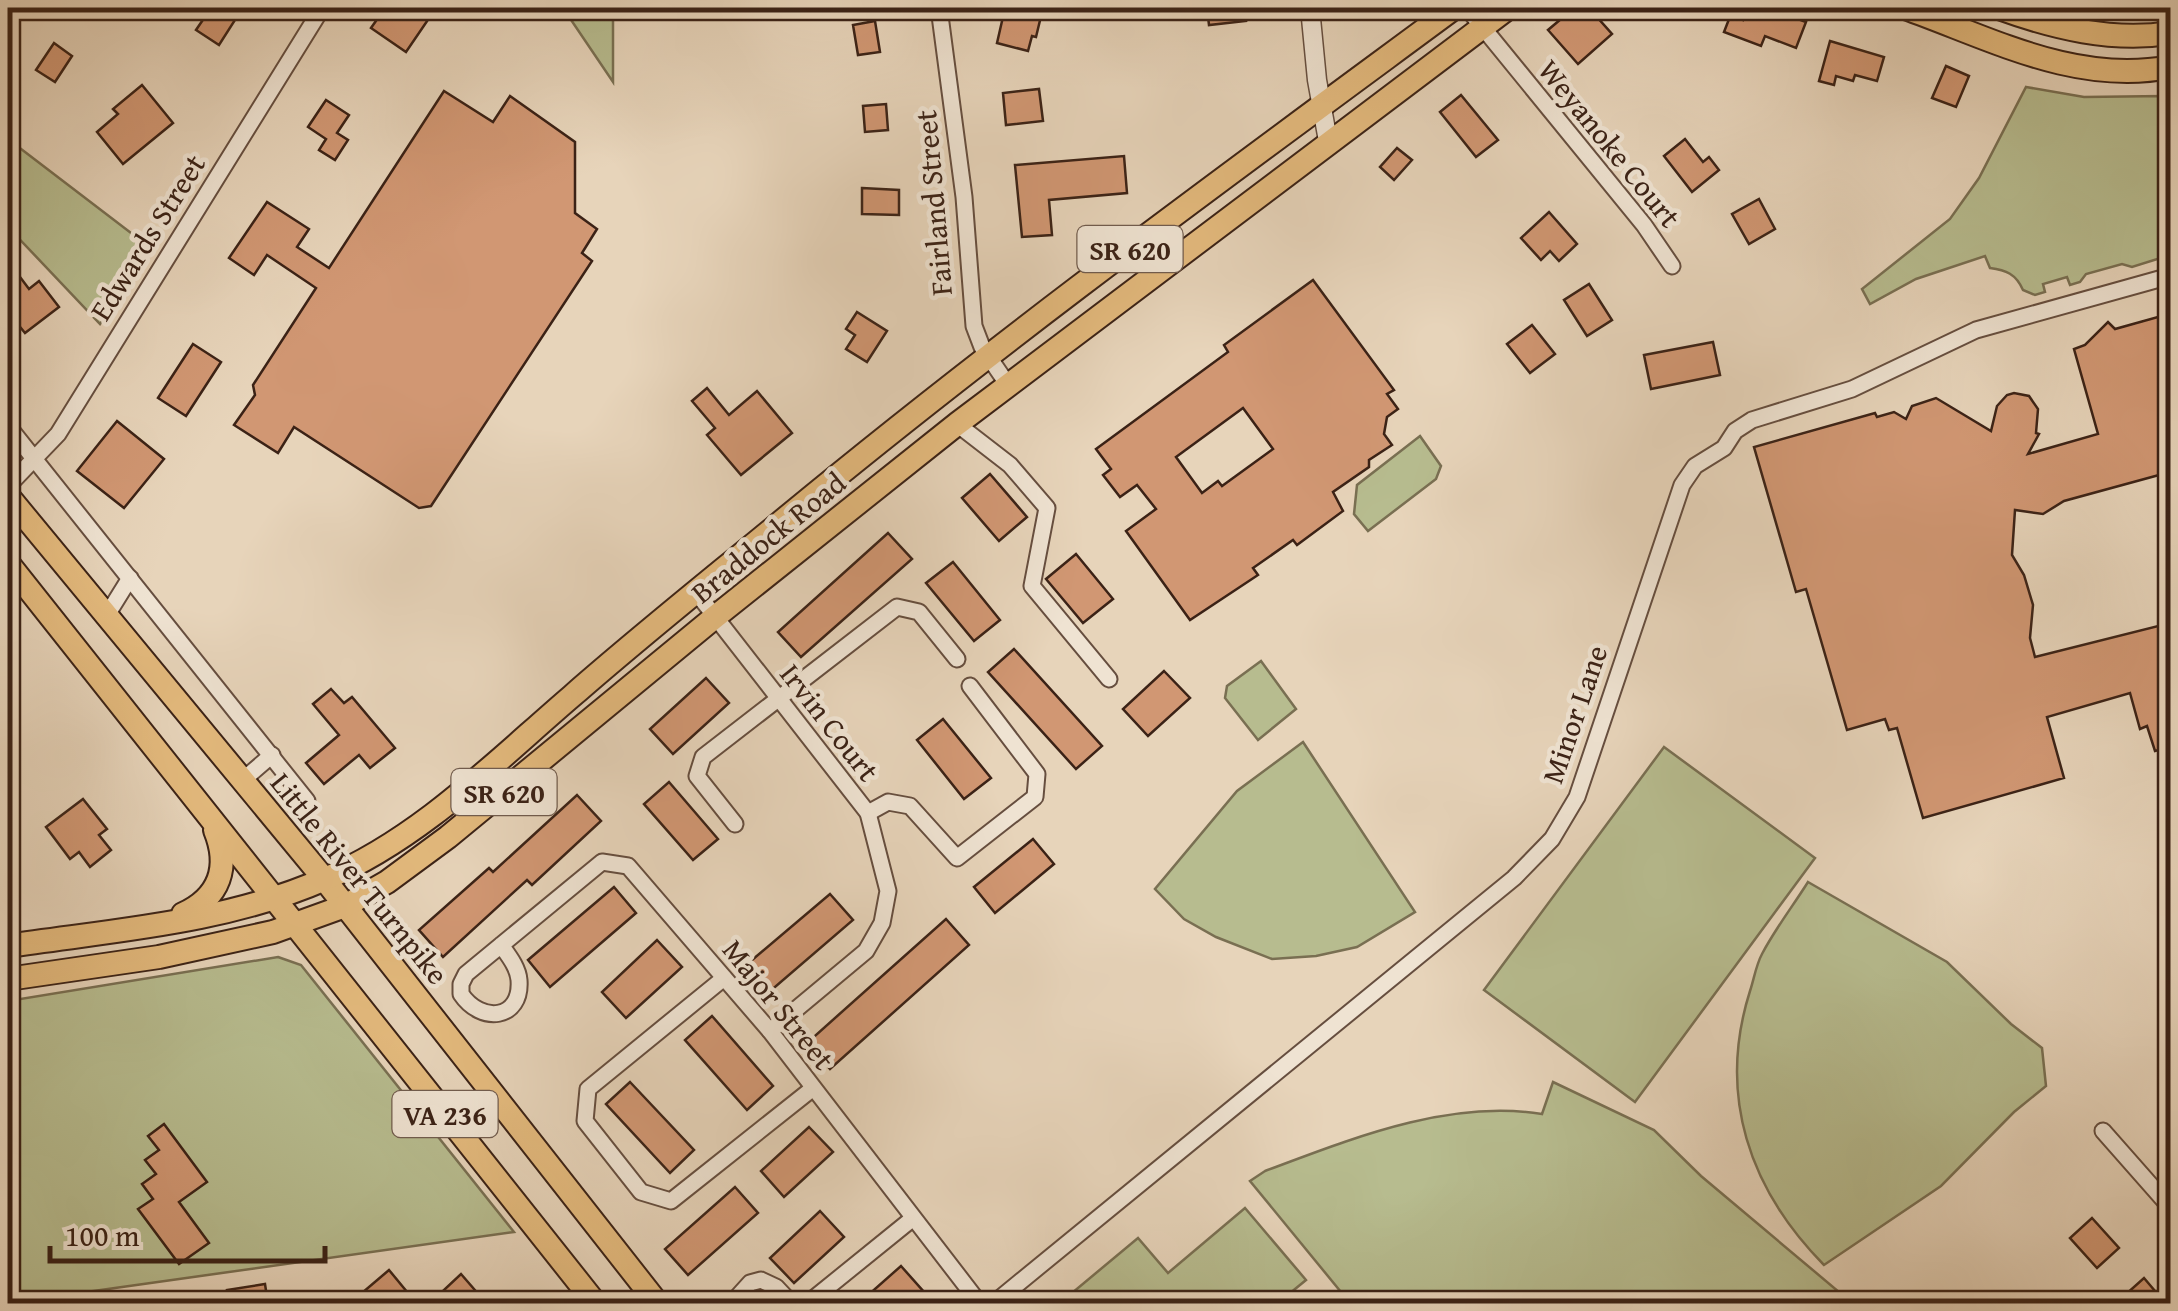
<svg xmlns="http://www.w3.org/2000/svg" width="2178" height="1311" font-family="'Gentium Book Plus',serif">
	<rect width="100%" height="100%" fill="#e7d4ba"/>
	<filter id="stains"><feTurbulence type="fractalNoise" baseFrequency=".002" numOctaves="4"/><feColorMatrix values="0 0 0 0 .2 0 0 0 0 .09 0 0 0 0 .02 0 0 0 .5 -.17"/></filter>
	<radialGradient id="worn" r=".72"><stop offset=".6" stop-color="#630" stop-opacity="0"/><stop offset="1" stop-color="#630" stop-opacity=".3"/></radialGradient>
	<g fill="#b7bc8f" stroke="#796f52" stroke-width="2.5">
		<polygon points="563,8 613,8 613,82"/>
		<path d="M2026 87 2084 97 2164 96 2170 99V255L2132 267 2122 264 2086 274 2080 282 2070 285 2067 277 2043 284 2045 292 2035 295 2023 290C2016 274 2006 270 1990 268L1985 256 1916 279 1870 304 1862 289 1950 219 1979 178Z"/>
		<polygon points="8,139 152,249 100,324 8,227"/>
		<polygon points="1420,436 1441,466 1436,479 1368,531 1354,514 1357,485"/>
		<polygon points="1261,661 1296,709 1258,740 1225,698 1227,686"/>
		<polygon points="1303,742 1415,912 1357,947 1316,956 1272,959 1216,937 1184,919 1155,889 1237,791"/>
		<polygon points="1664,747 1815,858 1635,1102 1484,990"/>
		<path d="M1808 882 1947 962 2011 1024 2042 1048 2046 1086 2014 1112 1941 1186 1824 1265C1749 1189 1717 1095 1750 991 1754 979 1756 965 1762 954 1775 929 1793 906 1808 882Z"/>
		<polygon points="278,957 301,965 514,1232 8,1303 8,1001"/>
		<path d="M1553 1082 1654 1130 1701 1176 1852 1303H1350L1250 1181 1265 1171C1351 1139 1448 1099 1542 1114Z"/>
		<polygon points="1245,1208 1306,1280 1278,1303 1060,1303 1138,1238 1168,1273"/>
	</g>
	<g fill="#d19773" stroke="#3b2216" stroke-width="2.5" fill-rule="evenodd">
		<polygon points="211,8 216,8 235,20 219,45 196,30"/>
		<polygon points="385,8 436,8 406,52 371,28"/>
		<polygon points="1005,8 1042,12 1036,37 1032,36 1028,51 997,43"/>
		<polygon points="1207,8 1244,8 1246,21 1209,25"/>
		<polygon points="1574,8 1607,8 1597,17 1612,34 1578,64 1548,30"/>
		<polygon points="1748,8 1768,8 1806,22 1796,48 1765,36 1761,46 1724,32 1731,14 1743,20"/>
		<polygon points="875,21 880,52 858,55 853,25"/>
		<polygon points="1830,41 1884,57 1877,81 1855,75 1853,81 1836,76 1834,85 1819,81"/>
		<polygon points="54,43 72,56 55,82 36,70"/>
		<polygon points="1946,66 1969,76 1956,107 1932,98"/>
		<polygon points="142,85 173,123 123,164 97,132 118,114 113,109"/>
		<polygon points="1039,89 1043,121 1006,125 1003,93"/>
		<polygon points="444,91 493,122 510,96 575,142 575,213 597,229 582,253 592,261 431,506 419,508 294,427 278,453 234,425 255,395 253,385 316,288 267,255 254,275 229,258 267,202 309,229 297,247 329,268"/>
		<polygon points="1461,95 1498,140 1476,157 1440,112"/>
		<polygon points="326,100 349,115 337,133 348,140 335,160 319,150 326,139 308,127"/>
		<polygon points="886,104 888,130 865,132 863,106"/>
		<polygon points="1685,139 1703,162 1709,157 1719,170 1692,192 1664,156"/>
		<polygon points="1397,148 1412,160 1394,180 1380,167"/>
		<polygon points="1124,156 1127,193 1049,200 1052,235 1022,237 1015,165"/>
		<polygon points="862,188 899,190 899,215 862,214"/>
		<polygon points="1759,199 1775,229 1749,244 1732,214"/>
		<polygon points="1549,212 1577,244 1559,261 1550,251 1541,260 1521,238"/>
		<polygon points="17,273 29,289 39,281 59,307 25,333 8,312 8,281"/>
		<path d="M1313 280 1394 390 1387 394 1398 409 1387 417 1384 434 1392 445 1369 460V467L1333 492 1343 511 1297 545 1293 540 1253 568 1258 575 1190 620 1126 531 1156 509 1137 485 1120 497 1103 475 1111 469 1096 449 1228 352 1224 345ZM1243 408 1273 449 1222 486 1218 481 1202 493 1176 457Z"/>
		<polygon points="1589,284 1612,320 1587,336 1564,300"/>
		<polygon points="857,312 887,331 867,362 846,349 855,335 846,329"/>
		<polygon points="2165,315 2167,323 2170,322 2170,472 2064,501 2043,514 2015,510 2012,555 2024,575 2033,605 2030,638 2035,657 2170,623 2170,747 2155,751 2147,726 2140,729 2130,693 2047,717 2064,778 1923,818 1897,728 1889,730 1885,719 1847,730 1806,589 1796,592 1754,447 1875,413 1877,417 1894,412 1906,419 1912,406 1936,398 1991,431 1997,406 2007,395 2014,393 2029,396 2038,409 2036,433 2039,434 2028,454 2098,434 2074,349 2085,345 2108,322 2115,329"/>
		<polygon points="1532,325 1555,354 1530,373 1507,344"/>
		<polygon points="1713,342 1720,375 1651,389 1644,355"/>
		<polygon points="193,344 221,362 186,416 158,398"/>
		<polygon points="707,388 729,415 757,391 792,433 741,475 707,435 715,428 692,401"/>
		<polygon points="117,421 164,459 124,508 77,471"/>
		<polygon points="990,474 1027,517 999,541 962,498"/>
		<polygon points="888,533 912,559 801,657 778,632"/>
		<polygon points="1076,554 1113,599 1083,623 1046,579"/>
		<polygon points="953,562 1000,620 974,641 926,583"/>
		<polygon points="1014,649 1102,746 1076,769 988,672"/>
		<polygon points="1164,671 1190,698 1148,736 1123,709"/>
		<polygon points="706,678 729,703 673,754 650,729"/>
		<polygon points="331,689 344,703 352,697 395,748 370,768 359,755 324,784 306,763 339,735 313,704"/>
		<polygon points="943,719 991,778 964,799 917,740"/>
		<polygon points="669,782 718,839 693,860 644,804"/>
		<polygon points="577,795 601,821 532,885 527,880 443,957 419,930 489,868 493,872"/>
		<polygon points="83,799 107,829 99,835 111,850 90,867 79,852 70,859 46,827"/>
		<polygon points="1033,839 1054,864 995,913 974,887"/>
		<polygon points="614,887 636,913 550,987 528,960"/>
		<polygon points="830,894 853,920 768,993 745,966"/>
		<polygon points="946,919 969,945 830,1069 807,1043"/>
		<polygon points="657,940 682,967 626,1018 602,992"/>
		<polygon points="712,1016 773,1086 747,1110 685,1040"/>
		<polygon points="630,1082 694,1150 670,1173 606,1104"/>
		<polygon points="164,1124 207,1182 179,1202 209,1243 179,1264 138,1209 153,1199 142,1184 156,1174 145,1160 159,1150 148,1136"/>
		<polygon points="809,1127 833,1152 784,1197 761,1171"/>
		<polygon points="735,1187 758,1213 688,1275 665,1249"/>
		<polygon points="820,1211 844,1237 794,1283 770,1258"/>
		<polygon points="2092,1218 2119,1248 2097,1268 2070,1238"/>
		<polygon points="901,1266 924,1292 910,1304 858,1304"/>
		<polygon points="389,1270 417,1304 349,1304"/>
		<polygon points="461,1274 487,1304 429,1304"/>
		<polygon points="2144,1278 2166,1304 2115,1304"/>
		<polygon points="265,1284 268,1304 229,1304 227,1290"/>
	</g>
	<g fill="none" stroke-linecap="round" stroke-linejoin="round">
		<defs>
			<g id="minor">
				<polyline points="939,8 964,197 974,326 982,347 1008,385"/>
				<polyline points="1467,8 1644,225 1672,266"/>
				<polyline points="957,424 1010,465 1047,508 1032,586 1109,679"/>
				<polyline points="8,426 307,801"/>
				<polyline points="8,486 58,434 322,8"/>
				<polyline points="696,592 868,813 888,891 882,923 866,951 770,1031"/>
				<polyline points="107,615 130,578"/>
				<polyline points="243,780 272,755"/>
				<polyline points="868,813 888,802 910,806 957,858 1035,797 1037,774 970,686"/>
				<polyline points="735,824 697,776 703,757 897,607 919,612 957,659"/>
				<path d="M501 945C508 955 518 967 519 980 522 1020 481 1024 461 994V984L466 974 602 862 628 866 770 1031 980 1304"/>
				<polyline points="724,978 588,1089 585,1121 641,1192 671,1201 812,1089"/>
				<polyline points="2103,1131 2170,1207"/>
				<polyline points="731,1304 750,1283 761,1280 776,1287 792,1304"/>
				<polyline points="807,1304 912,1219"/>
				<polyline points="993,1304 1514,878 1552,839 1577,797 1682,485 1695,466 1724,448 1735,431 1752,420 1852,389 1976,330 2170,276"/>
			</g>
			<polyline id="tertiary" points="1310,8 1317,80 1328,141"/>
			<g id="primary">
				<path d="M1905 8C1992 39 2076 85 2170 67"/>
				<path d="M1999 8C2054 28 2112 42 2170 33"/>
				<polyline points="8,496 325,880 658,1304"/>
				<polyline points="8,563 596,1304"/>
				<path d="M183 914C220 897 230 867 215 830"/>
				<path d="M8 946C115 930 225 923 325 879 420 839 495 762 572 696 638 638 707 583 775 527 994 345 1225 177 1454 8"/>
				<polyline points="8,979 159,957 273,932 345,906 387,882 448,837 715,617 957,424 1508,8"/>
			</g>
		</defs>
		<use href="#minor" stroke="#664e3f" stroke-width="19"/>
		<use href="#tertiary" stroke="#664e3f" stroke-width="21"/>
		<use href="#primary" stroke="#3b2216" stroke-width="26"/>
		<use href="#minor" stroke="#efe3d2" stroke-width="15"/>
		<use href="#tertiary" stroke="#efe3d2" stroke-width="18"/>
		<use href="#primary" stroke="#e4ba7d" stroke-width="22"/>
	</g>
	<g text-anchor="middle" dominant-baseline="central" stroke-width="9" stroke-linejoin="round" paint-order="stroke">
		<g fill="#efe3d2" stroke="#715c4e" stroke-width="2.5">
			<rect x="1077.5" y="226" width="105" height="46" rx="8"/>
			<rect x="451.5" y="769" width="105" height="46" rx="8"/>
			<rect x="392.5" y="1091" width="105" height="46" rx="8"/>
		</g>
		<g font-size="28" font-weight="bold" fill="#3b2216">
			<text x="1130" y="249">SR 620</text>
			<text x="504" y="792">SR 620</text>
			<text x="445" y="1114">VA 236</text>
		</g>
		<g font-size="30" fill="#3b2216" stroke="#efe3d2">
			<text transform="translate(1610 143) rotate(51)">Weyanoke Court</text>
			<text transform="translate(933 203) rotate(-95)">Fairland Street</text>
			<text transform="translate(147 237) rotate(-58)">Edwards Street</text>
			<text transform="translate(768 537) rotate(-39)">Braddock Road</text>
			<text transform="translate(1574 714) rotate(-71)">Minor Lane</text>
			<text transform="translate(830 722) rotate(52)">Irvin Court</text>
			<text transform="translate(360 878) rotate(51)">Little River Turnpike</text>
			<text transform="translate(779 1004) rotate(51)">Major Street</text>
		</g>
	</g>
	<rect width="2178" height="1311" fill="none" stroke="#e7d4ba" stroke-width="40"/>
	<rect x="10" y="10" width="2158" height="1291" fill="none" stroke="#3b2216" stroke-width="5"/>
	<rect x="20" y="20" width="2138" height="1271" fill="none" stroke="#3b2216" stroke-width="2.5"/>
	<path d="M50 1246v15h275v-15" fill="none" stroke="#3b2216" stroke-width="5"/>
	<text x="65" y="1246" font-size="30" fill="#3b2216" stroke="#efe3d2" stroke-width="8" paint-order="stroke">100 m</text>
	<rect width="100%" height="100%" filter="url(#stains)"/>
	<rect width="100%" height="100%" fill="url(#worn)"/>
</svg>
